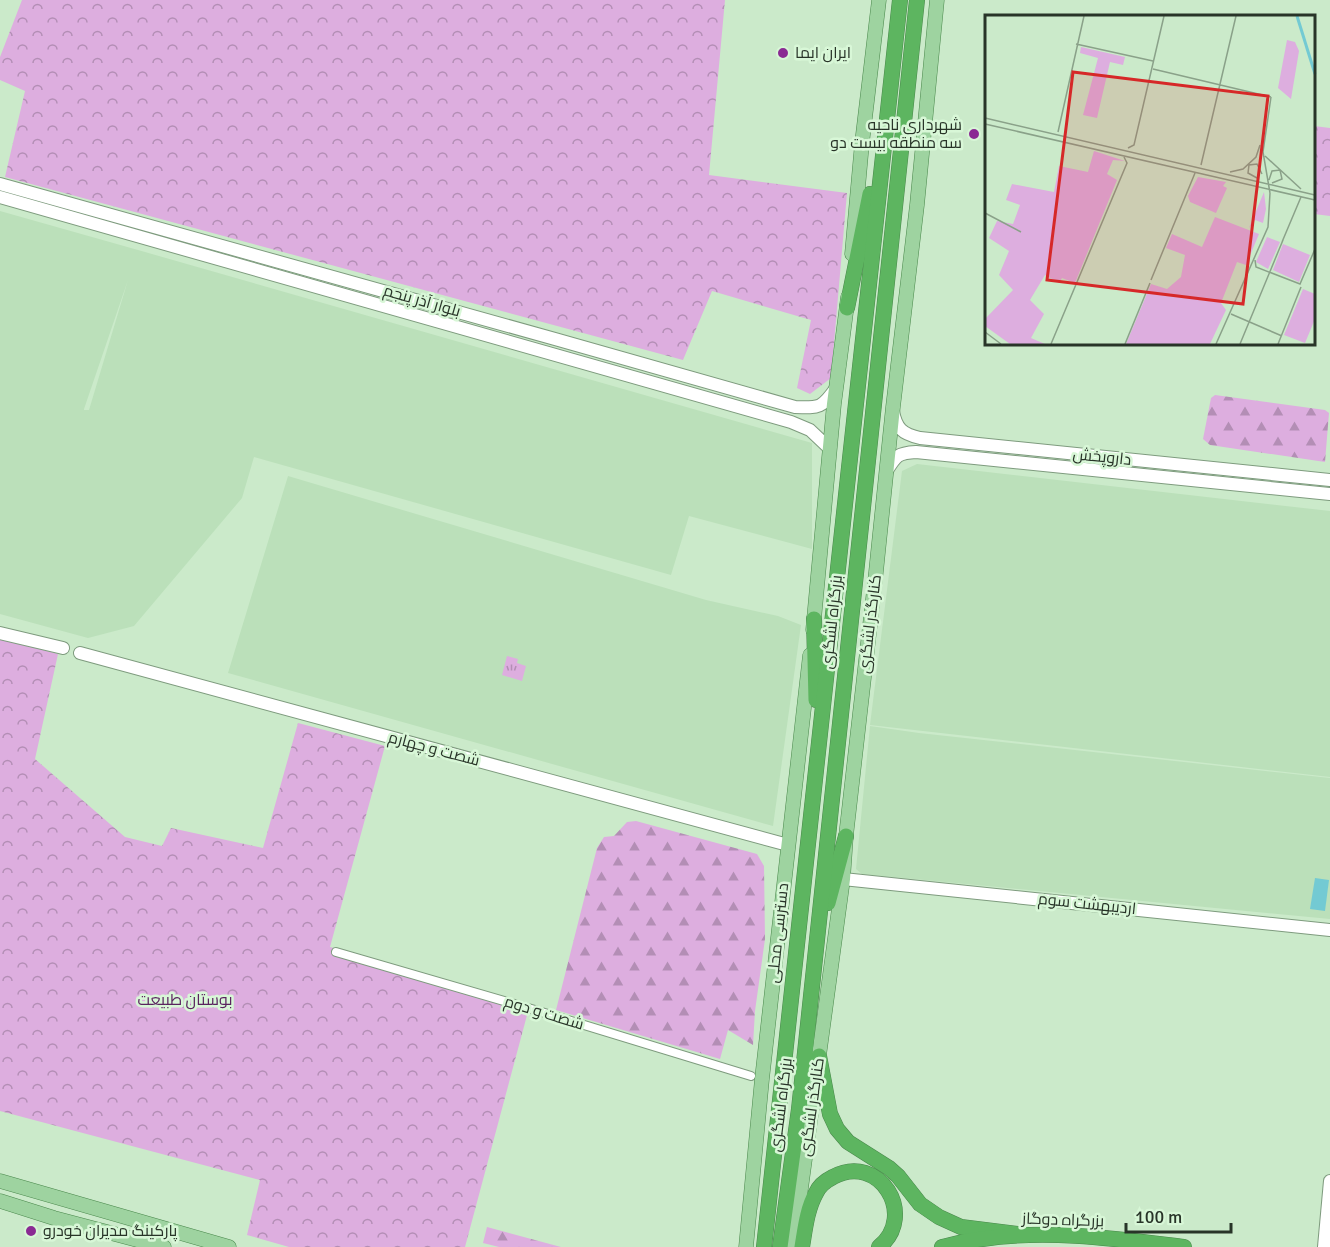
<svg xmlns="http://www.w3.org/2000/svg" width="1330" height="1247" font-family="Signika,Cairo,sans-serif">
	<defs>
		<pattern id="grass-tufts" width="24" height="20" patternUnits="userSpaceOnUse" patternTransform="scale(1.5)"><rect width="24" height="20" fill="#ddaedf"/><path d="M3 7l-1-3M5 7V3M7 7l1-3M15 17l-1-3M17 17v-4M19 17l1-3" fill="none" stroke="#b38eb5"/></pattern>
		<pattern id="forest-firs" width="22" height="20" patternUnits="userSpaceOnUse" patternTransform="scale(1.5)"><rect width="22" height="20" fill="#ddaedf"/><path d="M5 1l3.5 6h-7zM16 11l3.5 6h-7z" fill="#b38eb5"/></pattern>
		<pattern id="park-crowns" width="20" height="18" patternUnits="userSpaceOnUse" patternTransform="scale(1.5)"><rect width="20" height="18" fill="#ddaedf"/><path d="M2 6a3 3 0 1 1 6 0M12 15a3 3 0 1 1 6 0" fill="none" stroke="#b38eb5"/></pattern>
	</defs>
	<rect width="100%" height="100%" fill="#cbeaca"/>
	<g fill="#bbe0ba" fill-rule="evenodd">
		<path d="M0 211 138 250 812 443V549L689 516 671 575 254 457 242 498 134 626 88 638 0 614ZM128 280 89 410H84V409Z"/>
		<polygon points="917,464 1330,511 1330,777 870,725 902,471"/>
		<polygon points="288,476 706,600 778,616 801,625 773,826 228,673"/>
		<polygon points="870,726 919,733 1330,778 1330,919 862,874 856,869"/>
	</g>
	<polygon fill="url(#grass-tufts)" points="507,656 518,659 517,663 526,666 522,681 502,675"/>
	<g fill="url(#forest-firs)">
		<polygon points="1215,395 1325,410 1329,413 1325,462 1210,445 1203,439 1211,398"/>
		<polygon points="636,821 757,854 764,866 765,939 755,1011 753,1045 728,1030 720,1059 556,1010 597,848 604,837 614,836 627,822"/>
		<polygon points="487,1227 561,1247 499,1247 483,1243"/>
	</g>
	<g fill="url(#park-crowns)">
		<polygon points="22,0 725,0 709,175 847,193 831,378 810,394 797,388 811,320 712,291 683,360 5,177 25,91 0,80 0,57"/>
		<polygon points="1314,126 1330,128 1330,216 1314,214"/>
		<polygon points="0,638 58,654 35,759 125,837 162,846 171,828 263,848 298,723 385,746 330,947 530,1004 465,1247 289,1247 247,1235 260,1180 0,1111"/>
	</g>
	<polygon fill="#73cad3" points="1315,878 1329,880 1325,911 1310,909"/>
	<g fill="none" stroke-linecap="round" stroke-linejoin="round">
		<defs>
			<polyline id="street" points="336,952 535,1010 751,1076"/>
			<g id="secondary">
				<path d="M0 184 555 339 795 407C820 408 822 408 836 388"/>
				<polyline points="0,197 791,422 810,430 829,448"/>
				<path d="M893 411C896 428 902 434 920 438L1330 480"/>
				<path d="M886 472C896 456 897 453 916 452L1330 494"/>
				<polyline points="0,633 63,648"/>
				<polyline points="80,653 788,845"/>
				<polyline points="843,879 1330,930"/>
				<polyline points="1324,1247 1330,1181"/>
			</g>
			<g id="primary">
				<polyline points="852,254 862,143 879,0"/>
				<polyline points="813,630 834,404 848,297"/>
				<polyline points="0,1181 229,1247"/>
				<polyline points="0,1201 54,1218 164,1247"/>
				<polyline points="746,1247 762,1079 810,655"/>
				<polyline points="793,1247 843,879 846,836 876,572 893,407 917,205 937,0"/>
			</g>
			<g id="highway">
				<polyline points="847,308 870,194"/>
				<polyline points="814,619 816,700"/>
				<polyline points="828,903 846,836"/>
				<polyline points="819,1056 830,1114 837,1129 848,1142 889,1168 898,1176 920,1204 939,1217 961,1227 1026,1235"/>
				<polyline points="764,1247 900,0"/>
				<polyline points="780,1247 799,1109 917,0"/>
				<path d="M802 1247C805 1229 807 1209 816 1193 819 1186 827 1180 833 1177 879 1152 918 1215 879 1247"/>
				<path d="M942 1247C955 1244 969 1240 982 1239 1048 1229 1118 1239 1184 1247"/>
			</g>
		</defs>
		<use href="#street" stroke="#7e9b7e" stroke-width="10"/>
		<use href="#secondary" stroke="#7e9b7e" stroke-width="14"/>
		<use href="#primary" stroke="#4a884c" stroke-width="15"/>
		<use href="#highway" stroke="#4a884c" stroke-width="16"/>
		<use href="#street" stroke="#fff" stroke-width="8"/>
		<use href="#secondary" stroke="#fff" stroke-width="12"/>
		<use href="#primary" stroke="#9ed3a0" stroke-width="14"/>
		<use href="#highway" stroke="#5db560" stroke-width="15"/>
	</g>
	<g fill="#8a2a93" stroke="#d8f7d7" stroke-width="2">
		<circle cx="783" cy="53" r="6"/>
		<circle cx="974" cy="134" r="6"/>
		<circle cx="31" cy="1231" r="6"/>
	</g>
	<g text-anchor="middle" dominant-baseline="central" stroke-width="5" stroke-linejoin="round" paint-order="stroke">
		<g font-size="16" fill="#283428" stroke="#d8f7d7" text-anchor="start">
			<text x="795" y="53">ایران ایما</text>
			<text x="962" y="125" text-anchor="end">شهرداری ناحیه<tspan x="962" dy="18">سه منطقه بیست دو</tspan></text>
			<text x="43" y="1231">پارکینگ مدیران خودرو</text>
		</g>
		<g font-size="16" fill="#283428" stroke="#d8f7d7">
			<text transform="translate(422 301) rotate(16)">بلوار آذر پنجم</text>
			<text transform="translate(1102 457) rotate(6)">داروپخش</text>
			<text transform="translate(832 622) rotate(-84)">بزرگراه لشگری</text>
			<text transform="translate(870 624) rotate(-83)">کنارگذر لشگری</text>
			<text transform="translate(434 749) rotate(15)">شصت و چهارم</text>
			<text transform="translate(1087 904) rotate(6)">اردیبهشت سوم</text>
			<text transform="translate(778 933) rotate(-84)">دسترسی محلی</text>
			<text transform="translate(544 1013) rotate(17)">شصت و دوم</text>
			<text transform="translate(781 1105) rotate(-83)">بزرگراه لشگری</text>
			<text transform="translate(812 1107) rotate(-82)">کنارگذر لشگری</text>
			<text transform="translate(1063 1220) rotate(2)">بزرگراه دوگاز</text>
		</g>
		<g font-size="16" fill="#5a235f" stroke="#d8f7d7">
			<text x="185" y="1000">بوستان طبیعت</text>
		</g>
	</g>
	<g transform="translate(985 15)">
		<rect width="330" height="330" fill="#cbeaca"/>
		<path d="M302 25 310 27 314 36 306 84 293 73ZM213 162 241 167 238 171 242 173 231 198 205 187 203 181ZM279 177 281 194 278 208 270 205 264 213ZM282 222 295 227 283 254 271 247ZM298 229 325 240 314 267 288 255Z" fill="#ddaedf"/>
		<path d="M96 32 140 42 138 50 125 47 112 103 98 100 113 43 95 38ZM109 136 140 146 128 145 122 159 132 165 90 268 77 263 74 268 60 260 45 285 59 299 46 323 60 329H25L0 311V304L28 275 14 260 24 236 4 223 12 206 28 209 35 190 21 185 27 169 69 177 74 151 103 157ZM230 202 274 219 261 250 252 247 236 288 241 295 225 329H141L166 269 182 274 196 262 200 240 181 233 187 219 217 232ZM318 274 330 279V304L320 328 299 320Z" fill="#ddaedf"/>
		<path fill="none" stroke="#73cad3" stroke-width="3" d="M312 1 330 59"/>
		<path fill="none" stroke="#8aa189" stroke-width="1.5" d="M91 29 168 46M168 54 286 82M0 103 330 180M0 109 330 185M73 117 99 1M143 133 149 130 179 1M280 141 316 174M216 150 251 1M245 157 258 154 271 142 275 130M272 163 263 158 264 150 272 149 277 159M284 165 287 156 295 155 297 164 287 168M285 178 278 137 286 82M0 198 36 217M297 227 316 182M270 245 271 252 315 269 330 234M166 265 210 158M246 299 297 321M0 317 16 329M66 329 142 148 139 142M140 329 165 268M231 329 283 212 285 178M255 329 298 225M293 329 316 272"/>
		<path fill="#d62828" fill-opacity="0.15" stroke="#d62828" stroke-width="3" d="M88 57 283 81 258 289 62 265Z"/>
		<rect width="330" height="330" fill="none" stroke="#283428" stroke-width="3"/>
	</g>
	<path d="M1126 1223v9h105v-9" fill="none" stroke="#283428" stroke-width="3"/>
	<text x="1135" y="1223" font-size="18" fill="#283428" stroke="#d8f7d7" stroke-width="4.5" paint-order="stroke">100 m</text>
</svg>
